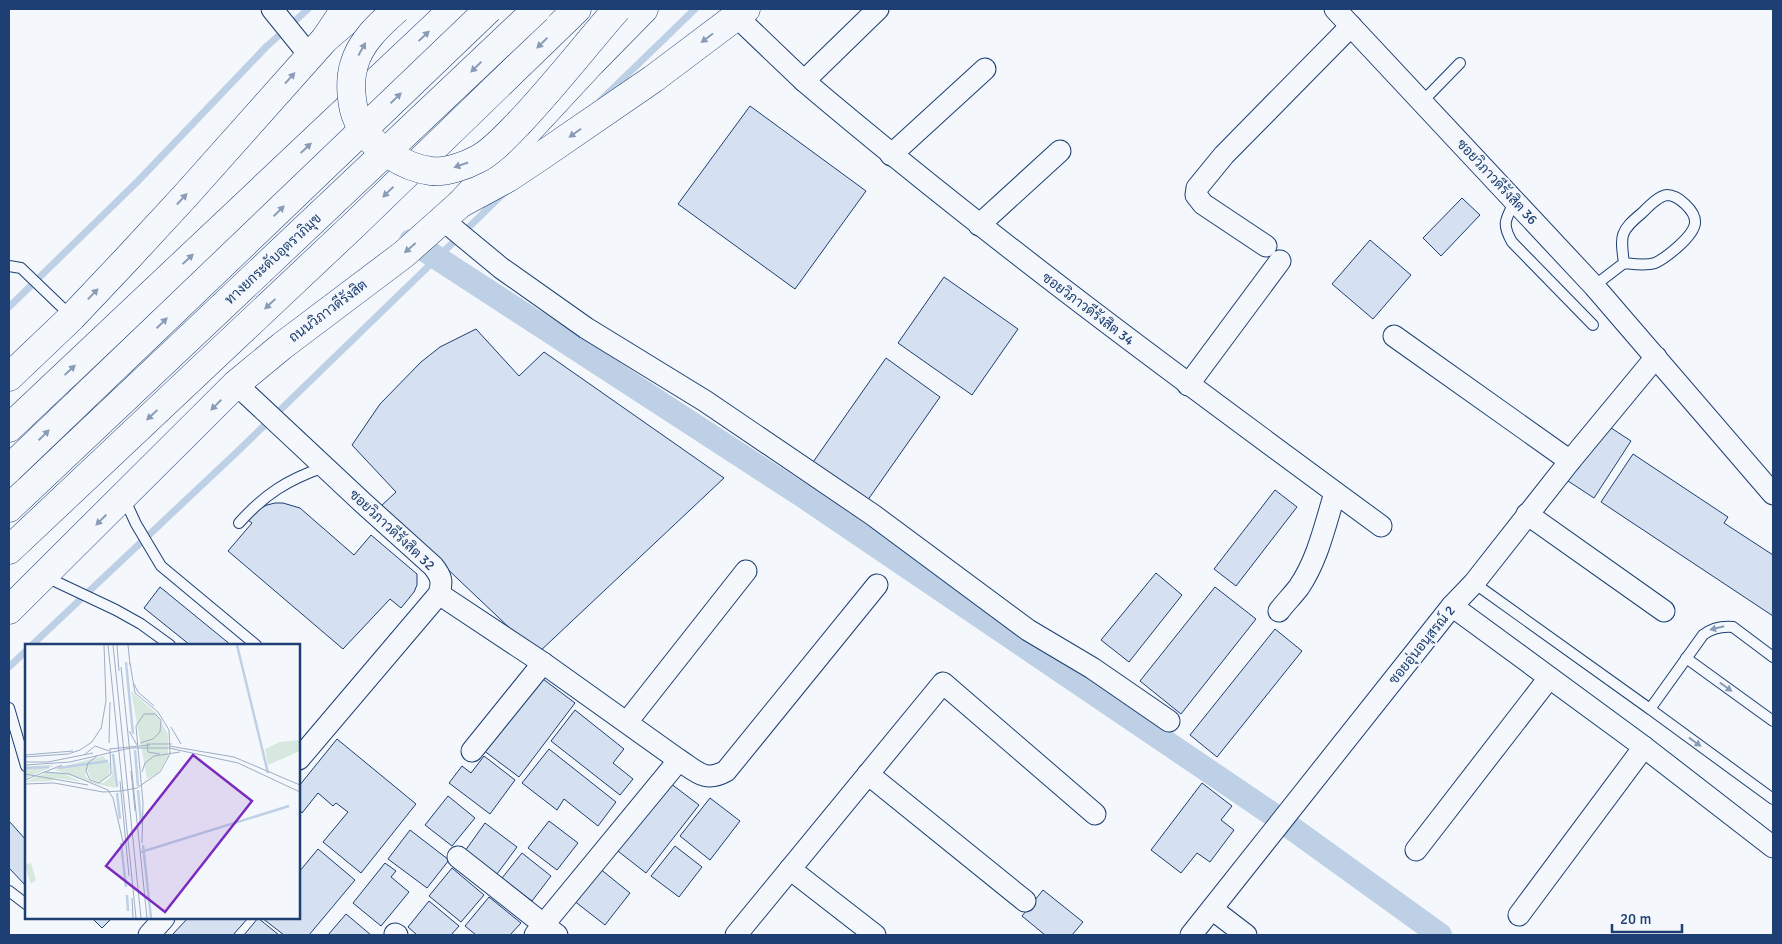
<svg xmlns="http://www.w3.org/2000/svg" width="1782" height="944" font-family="Signika,Sarabun,sans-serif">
	<rect width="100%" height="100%" fill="#f4f7fb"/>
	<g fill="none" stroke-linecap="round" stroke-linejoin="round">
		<g stroke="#bed0e5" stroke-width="7">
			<polyline points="600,101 695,9"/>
			<polyline points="9,307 138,181 266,47 308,9"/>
			<polyline points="32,645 238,451 504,193"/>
			<polyline points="9,667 26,651"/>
		</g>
		<polyline stroke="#bed0e5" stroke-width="24" points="411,241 803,496 1272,814 1440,935"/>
	</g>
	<g fill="#d5e0f0" stroke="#1d3f73">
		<polygon points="750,106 866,191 795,289 678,204"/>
		<polygon points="1462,198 1480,215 1441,256 1423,238"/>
		<polygon points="1370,240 1411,275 1373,319 1332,284"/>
		<polygon points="944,277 1018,329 972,395 898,343"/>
		<polygon points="476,329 519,376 544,352 724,478 537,654 381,506 396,492 352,445 380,404 421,362 440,347"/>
		<polygon points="886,358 940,397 865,504 811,465"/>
		<polygon points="1605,424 1631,441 1594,498 1568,481"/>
		<polygon points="1633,454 1728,517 1724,523 1773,555 1773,616 1601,502"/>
		<polygon points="1275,490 1297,507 1236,586 1214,569"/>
		<polygon points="275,503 283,503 300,508 354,555 371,535 417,574 417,585 414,592 401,608 390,599 343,649 228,551 252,523 248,520 259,509 267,505"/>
		<polygon points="1156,573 1182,595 1129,662 1101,640"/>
		<polygon points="160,587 231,645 190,645 144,608"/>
		<polygon points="1215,587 1256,619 1181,714 1140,681"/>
		<polygon points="1275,629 1302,651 1217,757 1190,735"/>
		<polygon points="539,676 575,703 519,777 483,750"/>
		<polygon points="575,710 624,749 613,763 633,779 620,795 551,741"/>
		<polygon points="337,739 416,804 361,873 323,842 348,812 336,803 333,806 318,793 302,813 299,809 299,786"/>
		<polygon points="549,749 616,802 598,826 564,799 557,810 522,783"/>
		<polygon points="484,756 515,780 490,814 449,783 462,766 471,773"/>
		<polygon points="666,780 699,805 646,873 614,848"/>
		<polygon points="1202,783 1232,806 1221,820 1234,830 1210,862 1197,853 1181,873 1151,850"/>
		<polygon points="448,796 475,818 452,846 425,825"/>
		<polygon points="710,798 740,821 710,860 680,836"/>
		<polygon points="9,821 26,840 26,886 9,868"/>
		<polygon points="549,821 578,843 557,870 528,848"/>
		<polygon points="485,823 517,847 497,874 465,851"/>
		<polygon points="410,830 449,860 427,888 388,859"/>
		<polygon points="675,846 702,867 679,897 651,876"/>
		<polygon points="318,849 355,880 309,935 284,935 262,918 299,918 299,872"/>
		<polygon points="522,853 551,876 532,901 502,878"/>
		<polygon points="385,863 396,871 391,877 409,892 381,926 353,903"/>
		<polygon points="452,868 484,895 461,922 429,896"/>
		<polygon points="599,868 630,893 605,925 573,900"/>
		<polygon points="1043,890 1083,922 1072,935 1045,935 1022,916"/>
		<polygon points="489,897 521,923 510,935 476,935 465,926"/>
		<polygon points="429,901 459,926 451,935 417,935 408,927"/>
		<polygon points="346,914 371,935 328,935"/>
		<polygon points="92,918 112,918 102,928"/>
		<polygon points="188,918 248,918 233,935 172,935"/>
		<polygon points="258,918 279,935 244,935"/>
	</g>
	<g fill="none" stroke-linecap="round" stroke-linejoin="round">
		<defs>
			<g id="service">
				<polyline points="1422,102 1460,63"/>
				<path d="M1515 201C1506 219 1501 223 1512 242L1593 325"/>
				<polyline points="9,266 21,268 71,316"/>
				<path d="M1594 286 1624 263C1634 264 1645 266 1655 263 1666 258 1694 236 1695 223 1696 211 1678 195 1667 195 1658 196 1648 207 1642 213 1620 231 1620 235 1624 263"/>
				<polyline points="124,498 136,524 161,566 256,645"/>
				<path d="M239 523C265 494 287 480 324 467"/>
				<polyline points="44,576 116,610 141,624 170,645"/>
				<polyline points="1474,583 1650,709"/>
				<path d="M1773 657 1733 627C1722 626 1712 628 1703 635L1650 709 1773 799"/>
				<polyline points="1686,658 1773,721"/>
				<polyline points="9,708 26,766"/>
				<polyline points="9,891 26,904"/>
			</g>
			<g id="minor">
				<polyline points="272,9 310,56"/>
				<polyline points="1335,9 1594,286 1773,494"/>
				<polyline points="736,16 804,81 878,9"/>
				<path d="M804 81C989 238 1185 382 1381 526"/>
				<polyline points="891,155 985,69"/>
				<polyline points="443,220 501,268 586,328 705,401 873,515 1028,630 1092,668 1169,721"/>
				<polyline points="979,225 1060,151"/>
				<polyline points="1266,246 1203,204 1196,195 1197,188 1224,155 1351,26"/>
				<polyline points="1394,336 1570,461"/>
				<path d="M236 384 362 502 433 566C441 576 443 581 439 594L299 759"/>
				<polyline points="1188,385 1280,261"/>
				<polyline points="1527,514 1664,611"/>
				<polyline points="439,594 543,663 679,760 535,935"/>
				<polyline points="1452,606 1644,747 1773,847"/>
				<path d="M1279 611C1285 603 1293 595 1299 587 1318 559 1325 525 1335 493"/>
				<polyline points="627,722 746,571"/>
				<polyline points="472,751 543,663"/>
				<path d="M679 760C696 771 705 783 726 771L877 585"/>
				<polyline points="868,774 1025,901"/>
				<polyline points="1416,850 1549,678"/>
				<polyline points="458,857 557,935"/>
				<polyline points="790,869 875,935"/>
				<polyline points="1212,909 1246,935"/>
				<polyline points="1519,915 1644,747"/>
				<polyline points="395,934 397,935"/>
				<polyline points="149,935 164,918"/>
				<polyline points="736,935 943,683 1095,814"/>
				<polyline points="1191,935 1452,606 1474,583 1570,461 1656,357"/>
			</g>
			<g id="secondary">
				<polyline points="9,377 72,317 125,261 186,195 325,39 360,9"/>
				<polyline points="9,610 236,384 282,346 404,254 460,204 591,63 644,9"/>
			</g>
			<g id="primary">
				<polyline points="325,39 345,9"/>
				<polyline points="460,204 508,178 541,156 653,79 746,9"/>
			</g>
			<g id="trunk">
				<polyline points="9,428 453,9"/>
				<polyline points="9,550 354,225 577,9"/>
			</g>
			<polyline id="motorway" points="9,508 260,271"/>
		</defs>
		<use href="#service" stroke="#1d3f73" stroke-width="12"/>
		<use href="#minor" stroke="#1d3f73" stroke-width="23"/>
		<use href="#secondary" stroke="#1d3f73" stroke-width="29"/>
		<use href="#primary" stroke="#1d3f73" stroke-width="29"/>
		<use href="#trunk" stroke="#1d3f73" stroke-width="29"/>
		<use href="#motorway" stroke="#1d3f73" stroke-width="29"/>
		<use href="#service" stroke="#f4f7fb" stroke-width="10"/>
		<use href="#minor" stroke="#f4f7fb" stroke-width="21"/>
		<use href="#secondary" stroke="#f4f7fb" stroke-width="28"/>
		<use href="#primary" stroke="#f4f7fb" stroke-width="28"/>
		<use href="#trunk" stroke="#f4f7fb" stroke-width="28"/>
		<use href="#motorway" stroke="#f4f7fb" stroke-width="28"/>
		<defs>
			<path id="secondary-bridge" d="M397 9C380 24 360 42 354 65 349 81 351 107 358 121 369 146 405 168 431 171 445 173 465 166 478 159 492 152 507 135 518 124 553 87 584 47 617 9"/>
			<g id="motorway-bridge">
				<polyline points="260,271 537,9"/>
				<polyline points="9,469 489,9"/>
			</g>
		</defs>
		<use href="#secondary-bridge" stroke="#1d3f73" stroke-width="29" stroke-linecap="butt"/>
		<use href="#motorway-bridge" stroke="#1d3f73" stroke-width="29" stroke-linecap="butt"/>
		<use href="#secondary-bridge" stroke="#f4f7fb" stroke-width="28"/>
		<use href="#motorway-bridge" stroke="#f4f7fb" stroke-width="28"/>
	</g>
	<defs><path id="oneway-solid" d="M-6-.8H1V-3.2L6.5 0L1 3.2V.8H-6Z" transform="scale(1.25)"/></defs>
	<g fill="#889bb7">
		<use href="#oneway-solid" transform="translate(424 36) rotate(-43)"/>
		<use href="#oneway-solid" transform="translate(707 38) rotate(143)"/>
		<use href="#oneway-solid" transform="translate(542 43) rotate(136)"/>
		<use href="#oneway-solid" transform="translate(362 49) rotate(-61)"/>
		<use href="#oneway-solid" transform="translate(476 67) rotate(136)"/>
		<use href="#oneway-solid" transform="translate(290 78) rotate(-48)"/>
		<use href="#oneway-solid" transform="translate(396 98) rotate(-44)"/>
		<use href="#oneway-solid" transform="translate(575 133) rotate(145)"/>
		<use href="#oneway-solid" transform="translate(306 148) rotate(-43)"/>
		<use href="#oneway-solid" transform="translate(461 165) rotate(161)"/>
		<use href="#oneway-solid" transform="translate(388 192) rotate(136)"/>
		<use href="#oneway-solid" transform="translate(182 199) rotate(-47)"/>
		<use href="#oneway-solid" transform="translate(279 211) rotate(-44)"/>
		<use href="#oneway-solid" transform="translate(410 248) rotate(139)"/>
		<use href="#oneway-solid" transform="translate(188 259) rotate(-43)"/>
		<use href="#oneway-solid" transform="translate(93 294) rotate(-46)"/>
		<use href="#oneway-solid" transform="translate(270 304) rotate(137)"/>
		<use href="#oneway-solid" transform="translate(162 323) rotate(-44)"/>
		<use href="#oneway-solid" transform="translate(70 370) rotate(-43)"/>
		<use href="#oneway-solid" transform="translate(216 405) rotate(135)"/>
		<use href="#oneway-solid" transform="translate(152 415) rotate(137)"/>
		<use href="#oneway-solid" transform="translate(44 435) rotate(-44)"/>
		<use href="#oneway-solid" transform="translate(101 520) rotate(135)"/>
		<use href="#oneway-solid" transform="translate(1717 628) rotate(166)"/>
		<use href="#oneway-solid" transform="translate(1726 687) rotate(36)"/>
		<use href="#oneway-solid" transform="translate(1695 742) rotate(36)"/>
	</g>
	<g text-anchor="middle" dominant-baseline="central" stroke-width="4" stroke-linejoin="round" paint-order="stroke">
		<g font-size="14" fill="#1d3f73" stroke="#f4f7fb">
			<text transform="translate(1497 182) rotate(47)">ซอยวิภาวดีรังสิต 36</text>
			<text transform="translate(273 259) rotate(-43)">ทางยกระดับอุตราภิมุข</text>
			<text transform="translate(1088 309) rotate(37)">ซอยวิภาวดีรังสิต 34</text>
			<text transform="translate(328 311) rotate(-37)">ถนนวิภาวดีรังสิต</text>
			<text transform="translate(392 530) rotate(43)">ซอยวิภาวดีรังสิต 32</text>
			<text transform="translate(1422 645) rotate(-51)">ซอยอุ่นอนุสรณ์ 2</text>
		</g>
	</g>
	<g transform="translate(25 644)">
		<rect width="275" height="275" fill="#f4f7fb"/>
		<path d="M106 47 131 69 143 90V112L133 129 122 135ZM275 96V107L243 121 240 105 255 98ZM78 112 85 120 84 131 75 138 66 135 62 125 60 131 65 137 78 139 87 132 88 119 90 144 67 139 28 125ZM0 122 27 121 28 122 0 135ZM35 128 57 138 31 134 26 137 0 138 21 129ZM6 219 11 236 6 240 0 221Z" fill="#d7e8df"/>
		<path fill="none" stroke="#bed0e5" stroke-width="2.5" d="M212 1 243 129M101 18 108 90M110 106 113 142M88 110 92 143M0 124 24 123M33 124 83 117M113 146 116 179M92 149 95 175M96 199 101 243M118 201 126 274M116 208 264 162M102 251 103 267"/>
		<path fill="none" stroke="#9eadc5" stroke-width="1" d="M83 1 111 274M88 1 116 274M92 1 94 27M103 1 105 21M96 23 122 274M109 40 113 48 129 62M146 83 156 100M76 85 81 57 79 1M104 87 112 101M84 99 85 58M115 99 128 95 135 88 136 76 130 70H119L111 82 118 159 117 199M144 102 209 113 275 141M84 105 125 101M135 110 123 108 122 100H147M0 111 48 107M59 111 70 102 84 107M72 112 63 119 61 127 65 136 74 139 86 130 85 105M0 113 43 110 55 106 67 98 76 84M0 118H23L68 109M0 121 45 118 105 104H144L213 119 275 148M106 127 110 167M19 128 44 130 83 146 88 154 98 198M117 128 120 119 129 112 155 108M0 130 63 141M0 136 37 121M95 137 104 232M0 140 29 139 78 148 96 147 112 144 135 128 145 110 144 86 133 68 110 49 105 19M107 254 108 274"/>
		<path fill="#7b2cbf" fill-opacity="0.15" stroke="#7b2cbf" stroke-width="2.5" d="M168 111 227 157 140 268 81 222Z"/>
		<rect width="275" height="275" fill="none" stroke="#1d3f73" stroke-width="2.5"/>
	</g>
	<rect width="1782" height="944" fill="none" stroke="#1d3f73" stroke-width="20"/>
	<path d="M1612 924v8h70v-8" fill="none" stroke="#1d3f73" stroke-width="2.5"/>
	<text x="1620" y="924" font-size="15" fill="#1d3f73" stroke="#f4f7fb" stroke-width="4" paint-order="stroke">20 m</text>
</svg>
